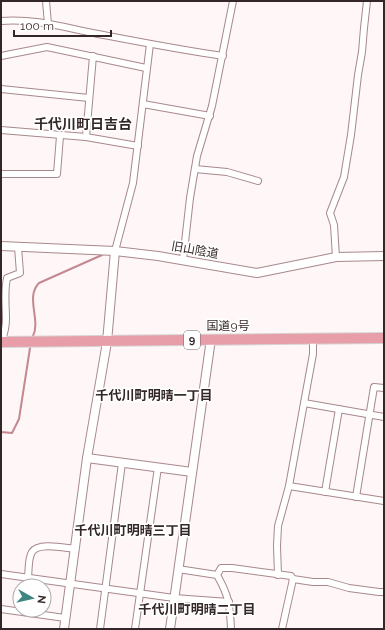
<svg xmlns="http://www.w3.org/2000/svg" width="385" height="630" font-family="Raleway,'Noto Sans JP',sans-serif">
	<rect width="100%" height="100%" fill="#fef6f7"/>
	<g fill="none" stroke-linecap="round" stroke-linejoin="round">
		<g stroke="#c38890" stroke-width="2">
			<path d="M33 336C41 320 25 297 39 283L102 255"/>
			<polyline points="1,432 12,433 19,419 30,348"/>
		</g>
		<defs>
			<g id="minor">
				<polyline points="46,1 48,24"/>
				<path d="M1 21C34 18 66 28 98 34 140 42 181 50 223 56"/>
				<polyline points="1,56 47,47 146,68"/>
				<polyline points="1,89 89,98"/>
				<polyline points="143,104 210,116"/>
				<polyline points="1,130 86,137 138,146"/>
				<polyline points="86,137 93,56"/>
				<polyline points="195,169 227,172 258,181"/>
				<polyline points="1,174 57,174 60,136"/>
				<polyline points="115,251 133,183 150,44"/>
				<polyline points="336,257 334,225 330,213 344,177 351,135 358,75 362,52 364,28 367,1"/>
				<polyline points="183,260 190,198 197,156 212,106 233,1"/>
				<path d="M1 343C4 335 6 327 6 319 6 305 4 292 7 278L20 273 18 247"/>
				<polyline points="304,403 384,417"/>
				<polyline points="289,486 384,501"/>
				<polyline points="325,492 339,409"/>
				<polyline points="356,497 374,387 384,388"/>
				<path d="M178 569 217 575C229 596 230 605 231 629"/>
				<polyline points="1,574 174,598 229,602"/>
				<polyline points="217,575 221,568 232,568 291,576 293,579 313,582 328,582 349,588 379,592 384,592"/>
				<polyline points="278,575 277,546 278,526 289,486 304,403 313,354 313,339"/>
				<path d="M28 577C29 569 28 558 32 552 39 542 64 548 75 549"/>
				<polyline points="1,609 65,618"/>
				<polyline points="100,629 122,463"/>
				<polyline points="135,629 158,467"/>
				<polyline points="282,629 293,579"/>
			</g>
			<g id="tertiary">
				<polyline points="1,246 115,251 158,256 257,273 336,257 384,256"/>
				<polyline points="87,458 192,472"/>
				<polyline points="64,629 87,458 107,342 115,251"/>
				<polyline points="170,629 211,339"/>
			</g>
			<polyline id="trunk" points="1,342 384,338"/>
		</defs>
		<use href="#minor" stroke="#a8888c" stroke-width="8"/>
		<use href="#tertiary" stroke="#a8888c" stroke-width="10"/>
		<use href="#trunk" stroke="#d6d4d4" stroke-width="12"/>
		<use href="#minor" stroke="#fff" stroke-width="6"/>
		<use href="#tertiary" stroke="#fff" stroke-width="8"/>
		<use href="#trunk" stroke="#e79ea8" stroke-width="10"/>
	</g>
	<g text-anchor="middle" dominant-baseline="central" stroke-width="3.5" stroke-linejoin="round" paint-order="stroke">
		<rect fill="#fff" stroke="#716868" stroke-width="1" x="184" y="331" width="16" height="18" rx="3"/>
		<g font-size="11" font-weight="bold" fill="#342728">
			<text x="192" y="340">9</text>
		</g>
		<g font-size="12" fill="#342728" stroke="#fff">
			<text transform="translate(195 250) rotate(10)">旧山陰道</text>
			<text x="228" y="326">国道9号</text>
		</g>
		<g font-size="13" font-weight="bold" fill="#342728" stroke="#fff">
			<text x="154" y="395">千代川町明晴一丁目</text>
			<text x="133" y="530">千代川町明晴三丁目</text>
			<text x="197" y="609">千代川町明晴二丁目</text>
		</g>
		<g font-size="14" font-weight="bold" fill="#342728" stroke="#fff">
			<text x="83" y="124">千代川町日吉台</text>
		</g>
	</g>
	<rect width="385" height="630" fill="none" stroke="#342728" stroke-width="4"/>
	<g transform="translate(32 598) rotate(98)"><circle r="19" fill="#ffffff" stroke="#aea9a9"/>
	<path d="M0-3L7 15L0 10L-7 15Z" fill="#3e8682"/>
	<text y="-6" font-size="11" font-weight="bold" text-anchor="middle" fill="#342728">N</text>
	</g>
	<path d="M14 30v6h97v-6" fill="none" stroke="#342728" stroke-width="2"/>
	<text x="20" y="30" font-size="12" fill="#342728" stroke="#ffffff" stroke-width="3" paint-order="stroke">100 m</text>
</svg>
